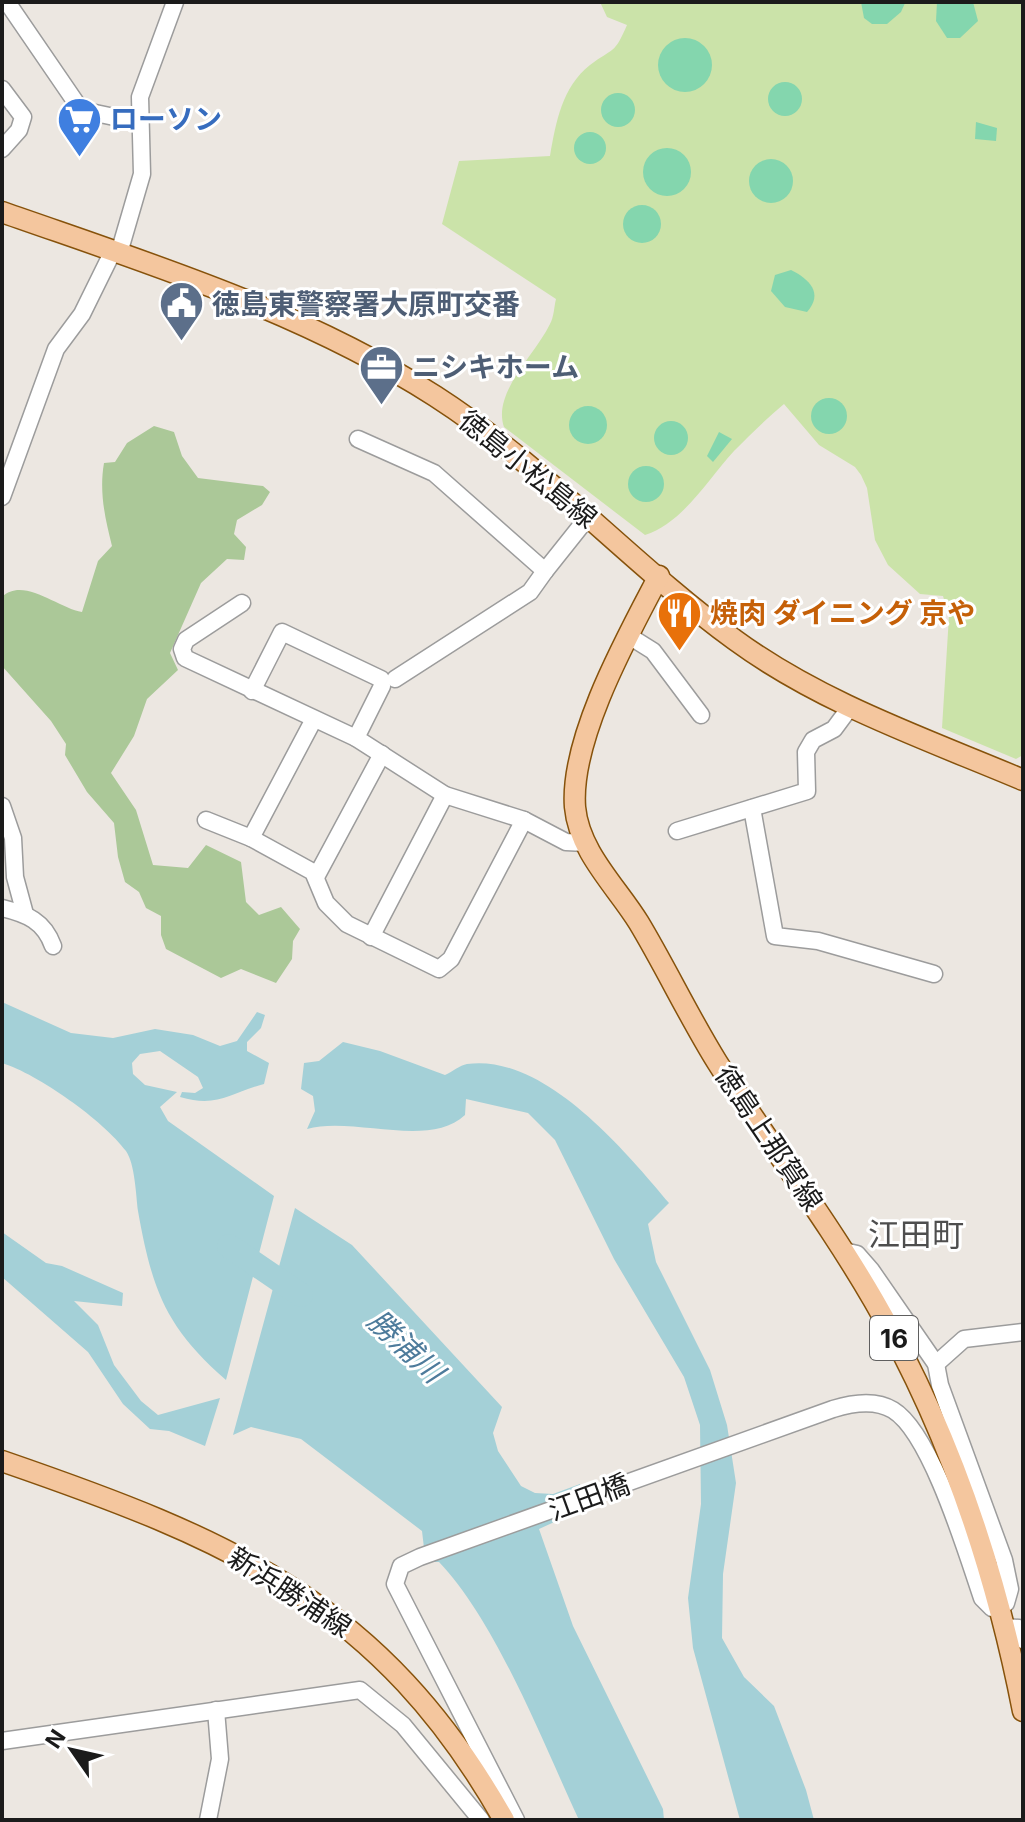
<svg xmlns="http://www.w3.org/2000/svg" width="1025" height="1822" font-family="Inter,'Noto Sans JP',sans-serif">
	<rect width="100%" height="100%" fill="#ece7e1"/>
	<path fill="#cbe3a9" d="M600 2H1023V755L1016 759 942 728 949 616 943 596 920 594 888 565 875 540 867 488 861 475 855 467 819 445 784 404C767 418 750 435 734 451 708 479 683 523 645 535L504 427C492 392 536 354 550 324 554 317 554 307 556 299L442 224 459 161 550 156C556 122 562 87 590 65 614 47 614 55 627 25L607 17Z"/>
	<path fill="#abc898" d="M154 426 174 432 182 456 198 478 263 486 270 492 262 505 237 520 234 534 246 547 244 560 227 559 201 583 170 653 178 670 147 699 134 736 111 773 136 810 153 865 188 868 206 845 241 862 246 902 259 915 281 907 300 929 293 941 292 959 276 983 241 969 221 978 166 949 161 935V916L146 908 139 892 125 882 118 857 114 823 87 792 65 755 66 744 51 721 2 666V597C23 576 58 608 82 612L98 561 112 546C105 518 99 492 104 463L115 462 127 443Z"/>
	<g fill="#84d6ae">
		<polygon points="861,2 904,2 905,3 901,12 887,24 872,24 864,18"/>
		<polygon points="937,2 973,2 978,21 960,38 947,38 936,21"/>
		<circle cx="685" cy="65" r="27"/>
		<circle cx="785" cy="99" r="17"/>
		<circle cx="618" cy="110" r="17"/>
		<polygon points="976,122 997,128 996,141 975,139"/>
		<circle cx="590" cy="148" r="16"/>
		<circle cx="667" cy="172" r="24"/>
		<circle cx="771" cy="181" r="22"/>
		<circle cx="642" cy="224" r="19"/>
		<path d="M791 270C809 279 824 293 807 312L785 307 771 291 775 275Z"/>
		<circle cx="829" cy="416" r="18"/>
		<circle cx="588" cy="425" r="19"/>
		<circle cx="671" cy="438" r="17"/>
		<polygon points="719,432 732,439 713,462 707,456"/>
		<circle cx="646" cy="484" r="18"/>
	</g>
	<g fill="#a4d0d7">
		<path d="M2 1002 71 1033 113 1038 155 1029 193 1035 220 1046 237 1041 257 1012 265 1015 261 1028 247 1042V1051L269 1063 264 1084C230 1093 218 1108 180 1097L182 1092 195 1093 203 1088 198 1077 160 1051 140 1054 132 1063 133 1074 145 1085 177 1092 160 1107 168 1121 274 1196 226 1380C165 1327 152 1289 138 1211 136 1195 135 1164 126 1151 104 1121 38 1074 2 1063Z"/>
		<path d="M343 1042 380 1051 445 1075C452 1072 460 1065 467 1064 544 1053 626 1152 669 1203L648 1224 656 1262 710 1370 727 1425 736 1483 723 1574 722 1638 744 1677 774 1706 806 1790 814 1820H740L693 1648 688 1598 701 1504 700 1425 684 1377 614 1259 555 1140 528 1113 466 1099 465 1115C429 1149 353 1116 307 1129L315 1111 313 1096 301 1089 304 1063 319 1061Z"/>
		<path d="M295 1208 352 1245 502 1407 493 1433 498 1451 521 1486 535 1493 553 1494 580 1484 585 1508 539 1529 573 1626 663 1809 664 1820H579C543 1743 497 1623 439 1562H433L424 1548 422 1531 301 1439 251 1427 233 1435Z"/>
		<polygon points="2,1232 46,1263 62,1266 123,1293 122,1306 74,1301 98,1325 114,1365 141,1401 158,1415 220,1398 205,1446 169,1431 150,1429 123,1404 88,1352 2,1277"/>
	</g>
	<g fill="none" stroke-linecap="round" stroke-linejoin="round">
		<polyline stroke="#a4d0d7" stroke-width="24" points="229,1246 301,1295"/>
		<defs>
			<g id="minor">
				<polyline points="7,2 81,110 138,122"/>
				<polyline points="2,89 23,117 19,130 2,149"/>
				<polyline points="119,253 142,174 140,97 175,2"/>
				<polyline points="358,439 434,473 545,571 588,517"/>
				<polyline points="2,497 56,349 82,314 113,251"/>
				<polyline points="242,603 186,640 182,649 185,658 356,738"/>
				<polyline points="629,636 653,651 701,715"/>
				<polyline points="395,679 530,592 545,571"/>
				<polyline points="252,691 282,632 381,679 382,686 356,738 445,795 524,820"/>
				<polyline points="2,806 13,838 15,877 25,914"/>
				<polyline points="752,808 775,936 818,941 934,974"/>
				<polyline points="206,820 251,838 314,719"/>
				<polyline points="677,831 807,791 806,752 813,740 834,729 851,706"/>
				<polyline points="251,838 313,872 326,903 347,924 439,969 451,959 524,820 566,842 586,843"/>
				<polyline points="316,877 382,754"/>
				<path d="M2 908C27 914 44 921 53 946"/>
				<polyline points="371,937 445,795"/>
				<polyline points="936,1364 964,1339 1023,1332"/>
				<polyline points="1005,1627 1019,1628 1023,1640"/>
				<polyline points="2,1741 360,1690 403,1725 481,1820"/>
				<polyline points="208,1820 220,1759 216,1710"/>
				<path d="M516 1820 395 1584 401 1566 420 1557 833 1409C852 1403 875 1399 893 1410 931 1433 967 1554 982 1598L992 1608 1006 1603 1010 1589 1004 1560 940 1385 936 1364 871 1270 857 1254 844 1251"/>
			</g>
			<g id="major">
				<path d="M2 212C150 264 302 311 435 396 544 466 631 564 735 640 821 703 926 739 1023 780"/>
				<path d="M659 576C627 637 570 739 575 807 579 852 617 887 639 923 666 968 689 1017 717 1062 768 1143 826 1218 874 1301 948 1428 995 1568 1023 1711"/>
				<path d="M2 1461C228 1539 381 1602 504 1820"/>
			</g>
		</defs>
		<use href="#minor" stroke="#9c9c9c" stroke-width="19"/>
		<use href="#major" stroke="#86520b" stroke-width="23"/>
		<use href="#minor" stroke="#fff" stroke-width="16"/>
		<use href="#major" stroke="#f4c69e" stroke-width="20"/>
	</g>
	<defs>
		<symbol id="supermarket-pin" viewBox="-11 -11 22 30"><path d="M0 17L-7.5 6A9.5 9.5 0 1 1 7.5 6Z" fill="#3f7fe0" stroke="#fff"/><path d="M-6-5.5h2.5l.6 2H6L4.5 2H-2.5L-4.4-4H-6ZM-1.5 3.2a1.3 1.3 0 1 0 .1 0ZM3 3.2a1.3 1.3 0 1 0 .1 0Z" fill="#fff"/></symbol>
		<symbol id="civic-pin" viewBox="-11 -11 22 30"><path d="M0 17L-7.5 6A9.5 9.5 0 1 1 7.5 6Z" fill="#5c6f8a" stroke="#fff"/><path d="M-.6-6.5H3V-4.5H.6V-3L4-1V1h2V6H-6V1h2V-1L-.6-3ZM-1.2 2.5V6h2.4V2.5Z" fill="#fff"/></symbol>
		<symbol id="office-pin" viewBox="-11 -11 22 30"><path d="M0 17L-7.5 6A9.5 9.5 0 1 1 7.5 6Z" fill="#5c6f8a" stroke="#fff"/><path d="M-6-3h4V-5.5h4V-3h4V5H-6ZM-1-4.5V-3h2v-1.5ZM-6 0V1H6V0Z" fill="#fff"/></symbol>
		<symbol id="restaurant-pin" viewBox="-11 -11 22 30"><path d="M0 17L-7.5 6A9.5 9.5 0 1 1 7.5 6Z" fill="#e8710a" stroke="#fff"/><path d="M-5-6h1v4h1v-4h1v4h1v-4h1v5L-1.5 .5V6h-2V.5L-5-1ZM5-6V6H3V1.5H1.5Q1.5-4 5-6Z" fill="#fff"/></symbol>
	</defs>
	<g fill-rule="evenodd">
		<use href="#supermarket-pin" x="54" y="94" width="51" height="69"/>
		<use href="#civic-pin" x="156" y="278" width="51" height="69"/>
		<use href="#office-pin" x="356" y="342" width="51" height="69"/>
		<use href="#restaurant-pin" x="654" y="588" width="51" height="69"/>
	</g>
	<g text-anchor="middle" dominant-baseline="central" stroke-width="6" stroke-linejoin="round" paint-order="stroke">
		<rect fill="#fff" stroke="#5f5f5f" stroke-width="2" x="870" y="1316" width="48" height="44" rx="6"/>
		<g font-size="26" font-weight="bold" fill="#1b1b1b">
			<text x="894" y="1338">16</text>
		</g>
		<g font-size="28" font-weight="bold" fill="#366cbe" stroke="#fff" text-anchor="start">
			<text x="110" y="119">ローソン</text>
		</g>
		<g font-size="28" font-weight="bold" fill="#4e5e75" stroke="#fff" text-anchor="start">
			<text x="212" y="304">徳島東警察署大原町交番</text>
			<text x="412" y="367">ニシキホーム</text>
		</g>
		<g font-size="28" fill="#1b1b1b" stroke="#fff">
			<text transform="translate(528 469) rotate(39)">徳島小松島線</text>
			<text transform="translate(769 1138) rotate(56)">徳島上那賀線</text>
			<text transform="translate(589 1497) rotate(-20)">江田橋</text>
			<text transform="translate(290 1592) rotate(33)">新浜勝浦線</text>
		</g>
		<g font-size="28" font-weight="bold" fill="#c56008" stroke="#fff" text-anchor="start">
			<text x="710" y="613">焼肉 ダイニング 京や</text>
		</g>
		<g font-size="30" font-style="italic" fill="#4d7b9b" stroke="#fff">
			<text transform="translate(406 1346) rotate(43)">勝浦川</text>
		</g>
		<g font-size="32" fill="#4e4e4e" stroke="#fff">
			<text x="916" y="1234">江田町</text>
		</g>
	</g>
	<rect width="1025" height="1822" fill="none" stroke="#1b1b1b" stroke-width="8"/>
	<g transform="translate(72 1750) rotate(304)" stroke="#ffffff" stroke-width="6" paint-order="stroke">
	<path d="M0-6L14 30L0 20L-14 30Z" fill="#1b1b1b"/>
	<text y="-12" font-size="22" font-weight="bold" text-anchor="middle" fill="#1b1b1b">N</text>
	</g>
</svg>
